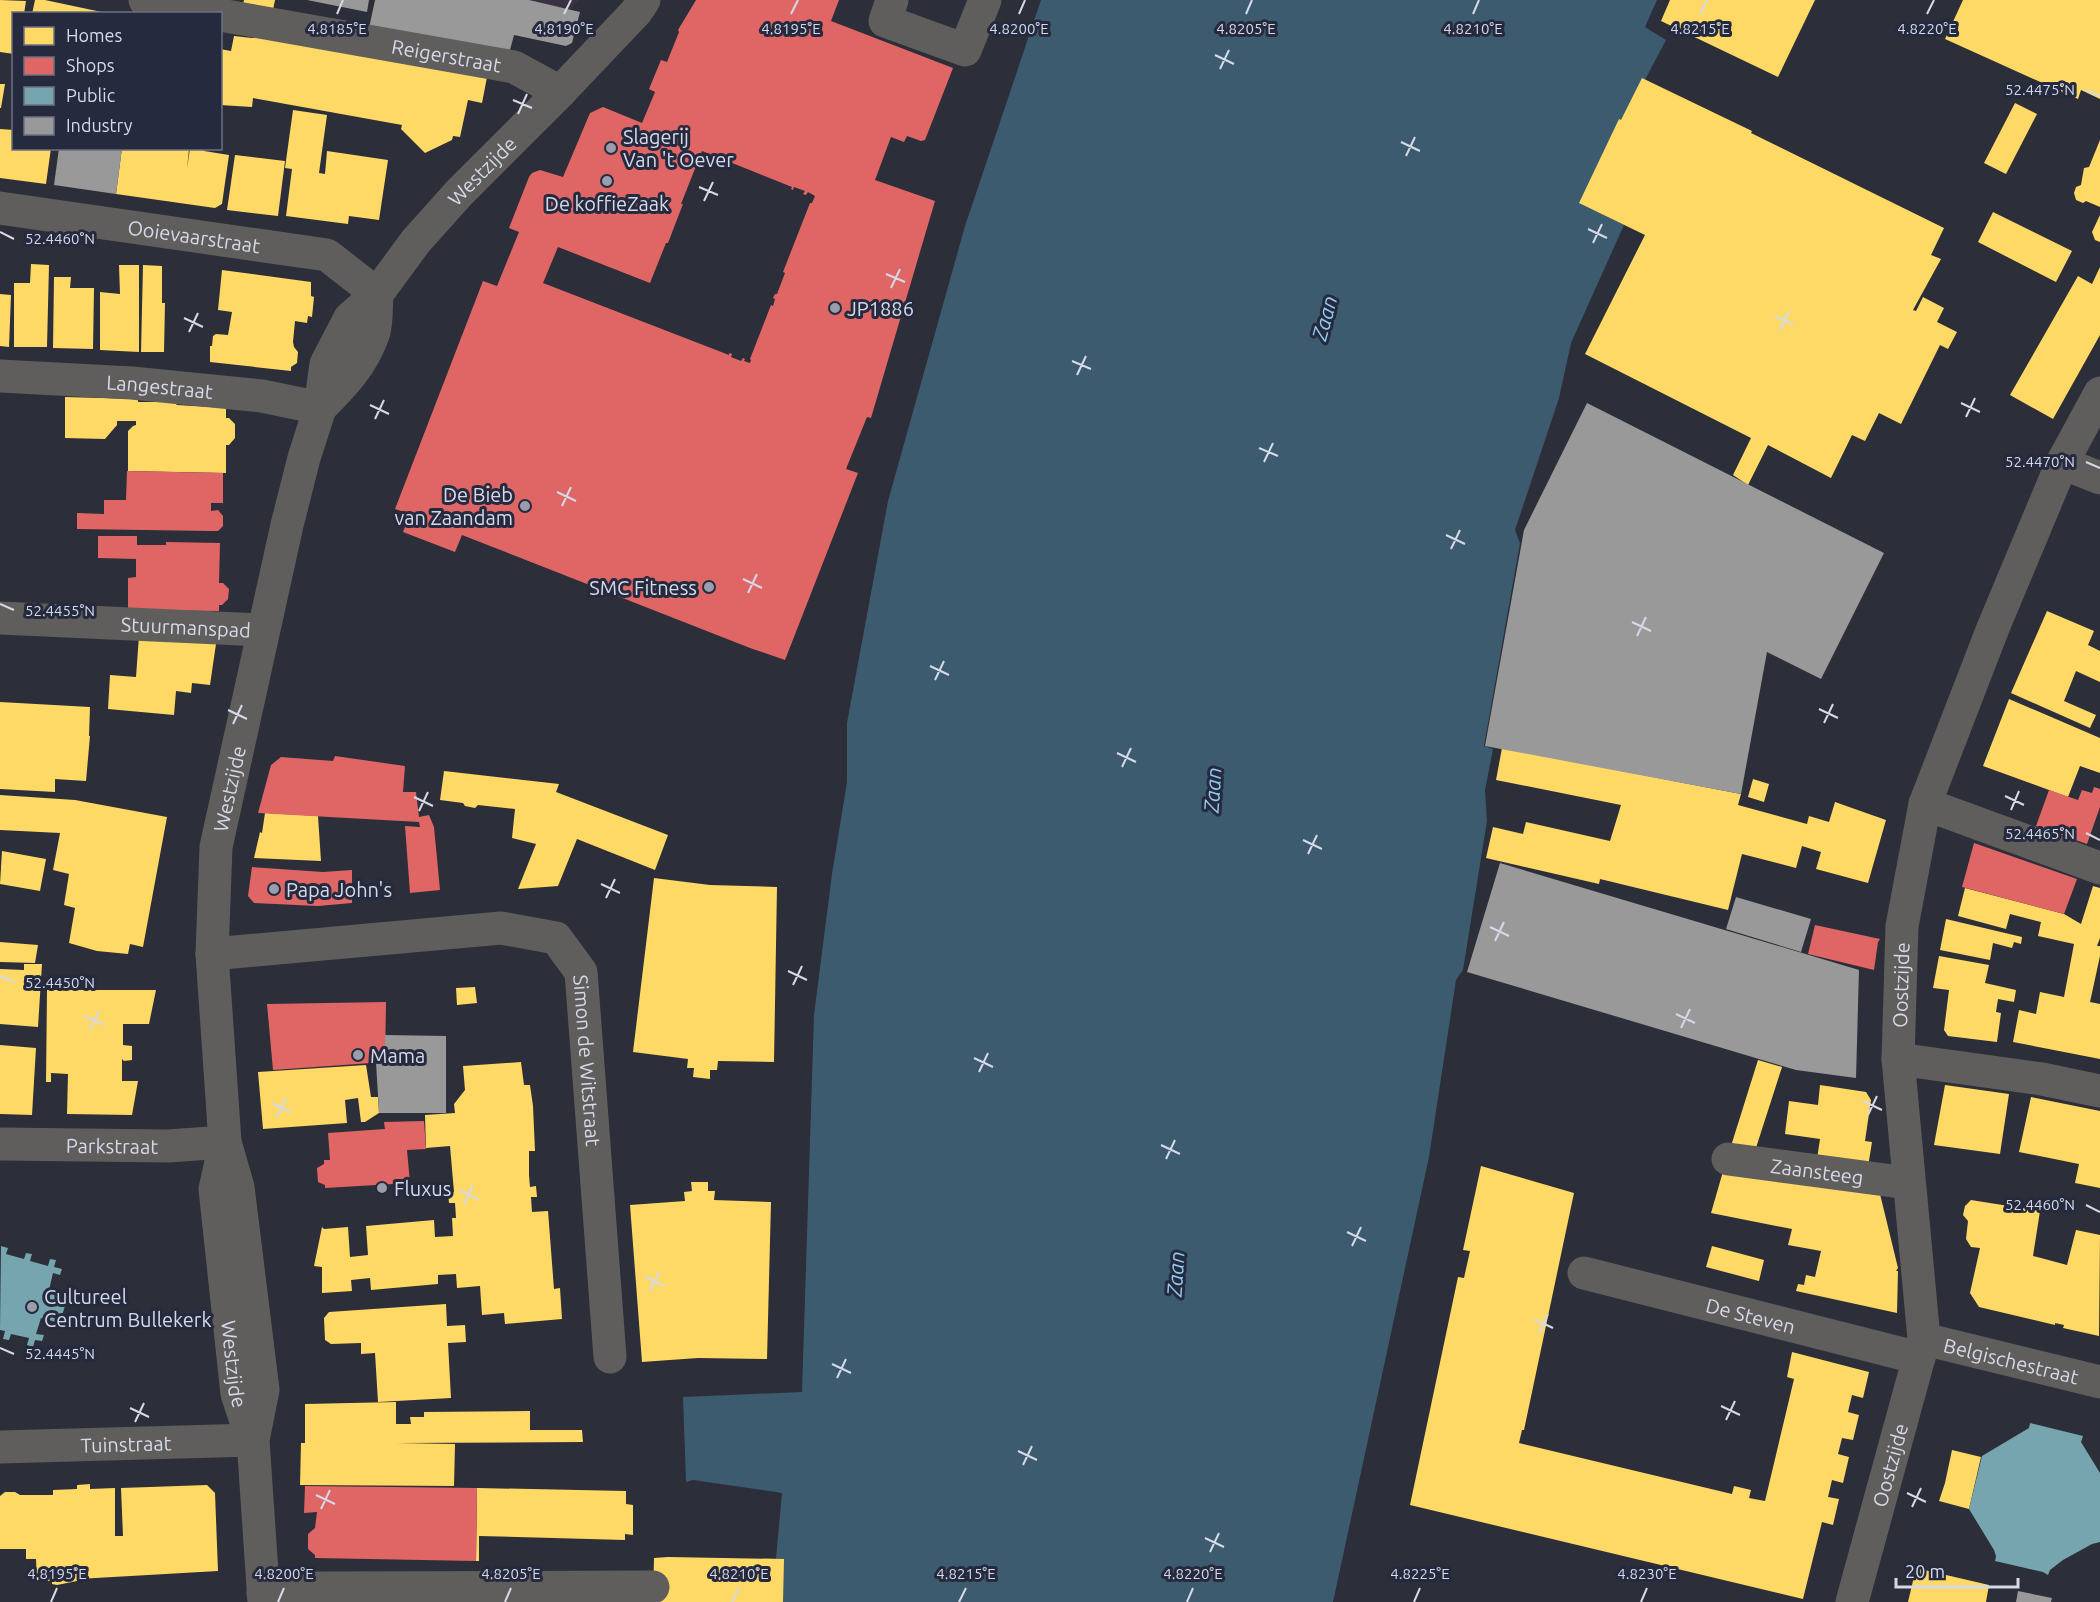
<svg xmlns="http://www.w3.org/2000/svg" width="2100" height="1602" font-family="Ubuntu,sans-serif">
	<rect width="100%" height="100%" fill="#2c2e39"/>
	<polygon fill="#393240" points="473,0 580,0 558,23"/>
	<polygon fill="#3d5b6e" points="1041,0 1657,0 1645,27 1666,40 1580,203 1624,225 1571,343 1559,398 1515,530 1520,543 1484,746 1493,749 1485,790 1487,821 1463,970 1456,980 1429,1157 1333,1602 772,1602 782,1493 693,1480 686,1482 683,1397 802,1392 814,1015 832,874 847,782 847,723 888,501 965,226"/>
	<g fill="#ffd966">
		<polygon points="0,0 26,1 24,14 14,14 14,54 0,52"/>
		<polygon points="35,0 45,0 111,14 32,14"/>
		<polygon points="244,0 275,0 273,10 243,4"/>
		<polygon points="1670,0 1815,0 1778,77 1661,21"/>
		<polygon points="1963,0 2100,0 2100,99 2081,90 2078,99 1945,39"/>
		<polygon points="234,36 252,38 265,36 488,72 482,103 468,100 460,137 453,136 452,140 425,153 401,129 402,125 253,98 252,107 220,105 220,49 231,51"/>
		<polygon points="1642,78 1752,131 1751,133 1944,228 1931,255 1941,259 1913,310 1916,311 1923,297 1944,308 1937,322 1957,332 1948,349 1940,345 1901,424 1879,413 1865,441 1852,435 1831,478 1768,445 1748,485 1733,475 1751,438 1585,354 1645,235 1579,203 1619,119 1621,120"/>
		<polygon points="0,84 5,84 1,108 0,108"/>
		<polygon points="2015,103 2037,114 2006,174 1984,163"/>
		<polygon points="293,110 327,115 319,173 325,174 327,151 388,160 379,220 349,216 348,224 286,216 292,169 285,168"/>
		<polygon points="0,129 14,130 14,148 51,148 46,184 0,178"/>
		<polygon points="2100,140 2100,207 2086,201 2083,203 2076,200 2074,193 2076,187 2081,185 2084,168 2089,167"/>
		<polygon points="122,148 189,149 187,169 190,148 204,148 204,151 229,155 222,204 215,208 116,194"/>
		<polygon points="235,155 285,161 278,216 227,210"/>
		<polygon points="1993,212 2072,251 2056,282 1978,242"/>
		<polygon points="2100,215 2100,242 2095,240 2092,232"/>
		<polygon points="31,264 49,265 47,347 14,347 14,283 30,283"/>
		<polygon points="119,265 139,265 139,352 100,350 100,292 120,294"/>
		<polygon points="143,265 162,266 162,303 165,303 164,352 141,352"/>
		<polygon points="2100,267 2100,335 2053,419 2010,395 2078,276 2092,284"/>
		<polygon points="222,270 311,282 311,296 314,297 312,317 308,316 307,323 295,321 293,342 294,347 298,352 297,363 291,367 291,371 210,362 210,346 212,346 213,336 216,334 228,335 232,312 218,310"/>
		<polygon points="54,277 71,277 70,288 94,288 93,349 53,348"/>
		<polygon points="0,294 11,295 9,347 0,346"/>
		<polygon points="65,397 138,399 138,402 174,402 177,405 226,408 226,418 229,418 235,424 235,438 229,445 226,445 226,473 128,471 128,431 133,426 136,425 136,421 117,421 117,425 105,439 65,438"/>
		<polygon points="2047,611 2094,631 2088,645 2100,651 2100,682 2076,671 2064,701 2096,715 2090,728 2011,693"/>
		<polygon points="139,636 216,644 210,685 192,683 191,693 176,691 174,715 108,709 110,675 136,677"/>
		<polygon points="2009,699 2100,738 2100,773 2080,766 2068,797 1983,766"/>
		<polygon points="0,702 90,707 89,736 90,736 86,781 55,779 55,792 0,789"/>
		<polygon points="1502,748 1741,794 1738,805 1807,824 1809,816 1829,822 1835,802 1886,820 1868,883 1816,869 1821,852 1802,846 1796,868 1742,854 1728,910 1600,879 1599,884 1486,858 1493,827 1523,834 1526,822 1610,841 1621,805 1496,780"/>
		<polygon points="444,771 559,784 556,792 668,835 655,870 577,839 558,886 518,889 536,844 512,838 515,809 478,805 475,808 465,806 463,803 440,800"/>
		<polygon points="1753,779 1769,784 1764,802 1748,797"/>
		<polygon points="0,795 75,800 167,817 143,947 130,944 128,954 97,951 69,943 75,908 64,905 69,874 53,870 60,833 0,830"/>
		<polygon points="265,813 318,816 321,861 254,858 260,832 262,833"/>
		<polygon points="2,851 46,859 40,891 0,884"/>
		<polygon points="654,878 710,885 777,887 774,1062 718,1061 717,1070 710,1070 710,1079 693,1077 694,1068 687,1068 688,1059 633,1052"/>
		<polygon points="2093,886 2100,888 2100,938 2097,946 2100,946 2100,956 2090,1002 2100,1004 2100,1059 2013,1042 2019,1010 2036,1014 2040,992 2064,997 2074,944 2038,936 2041,922 2010,914 2006,929 1958,916 1965,888 2064,914 2081,924"/>
		<polygon points="1946,919 2022,937 2021,944 2014,942 2012,948 1993,943 1990,960 1940,950"/>
		<polygon points="0,942 38,945 35,963 0,962"/>
		<polygon points="1939,956 1989,965 1985,983 2016,990 2014,1002 1998,999 1996,1012 2001,1013 1997,1042 1948,1036 1944,1030 1949,990 1933,988"/>
		<polygon points="24,964 42,964 38,1027 0,1024 0,969 24,970"/>
		<polygon points="475,987 477,1003 457,1005 456,988"/>
		<polygon points="47,990 156,990 149,1024 123,1024 123,1045 132,1046 132,1060 124,1061 122,1059 122,1081 138,1081 132,1115 67,1114 68,1074 51,1073 51,1082 46,1082"/>
		<polygon points="0,1045 36,1048 32,1115 0,1114"/>
		<polygon points="1758,1060 1782,1067 1754,1154 1731,1146"/>
		<polygon points="521,1062 524,1085 530,1085 533,1106 535,1151 529,1151 529,1175 530,1187 536,1186 537,1197 531,1197 532,1212 548,1211 554,1289 560,1288 562,1319 505,1324 504,1313 482,1315 480,1286 457,1288 456,1274 438,1275 438,1284 371,1290 370,1278 351,1280 352,1291 322,1293 322,1267 314,1266 322,1227 324,1229 348,1227 350,1257 368,1255 366,1226 434,1220 435,1237 453,1236 452,1218 456,1218 455,1203 449,1203 448,1192 454,1192 450,1146 426,1148 425,1115 455,1113 454,1104 465,1090 463,1066"/>
		<polygon points="366,1065 371,1097 378,1097 379,1113 365,1122 361,1122 358,1098 345,1100 347,1123 263,1129 258,1072"/>
		<polygon points="1820,1085 1866,1092 1871,1100 1865,1141 1872,1142 1868,1167 1817,1159 1820,1139 1785,1134 1789,1101 1818,1105"/>
		<polygon points="1945,1085 2009,1094 2000,1154 1934,1145"/>
		<polygon points="2031,1097 2100,1111 2100,1188 2075,1183 2079,1164 2019,1152"/>
		<polygon points="1481,1166 1574,1193 1524,1430 1522,1430 1519,1443 1732,1494 1734,1486 1751,1490 1749,1498 1765,1501 1794,1379 1787,1377 1792,1352 1869,1372 1863,1398 1852,1395 1848,1412 1859,1415 1853,1440 1842,1438 1838,1454 1849,1457 1843,1483 1832,1480 1828,1497 1839,1499 1833,1525 1822,1522 1803,1599 1410,1505 1458,1277 1464,1278 1470,1251 1463,1250"/>
		<polygon points="1724,1168 1880,1194 1898,1268 1896,1271 1898,1271 1897,1313 1796,1291 1798,1284 1804,1285 1806,1275 1815,1277 1821,1251 1788,1245 1792,1229 1711,1213"/>
		<polygon points="691,1182 708,1182 708,1191 715,1191 714,1200 771,1202 767,1359 698,1358 642,1362 630,1205 685,1201 684,1192 692,1191"/>
		<polygon points="1971,1200 2040,1211 2033,1256 2041,1258 2067,1265 2076,1230 2100,1235 2099,1336 2063,1328 2064,1325 2055,1323 2055,1325 1979,1307 1970,1293 1980,1248 1971,1247 1966,1239 1968,1221 1963,1215 1965,1206"/>
		<polygon points="1712,1246 1764,1260 1759,1281 1706,1267"/>
		<polygon points="446,1304 447,1326 465,1325 466,1342 448,1343 451,1398 378,1402 375,1353 361,1354 361,1343 331,1344 325,1340 324,1318 329,1312"/>
		<polygon points="396,1402 396,1424 411,1424 410,1417 424,1417 424,1412 530,1411 530,1430 582,1430 583,1442 396,1443 455,1444 454,1486 300,1485 301,1443 305,1443 305,1404"/>
		<polygon points="1952,1450 1981,1457 1969,1509 1939,1501 1945,1483"/>
		<polygon points="90,1484 90,1489 115,1488 115,1536 123,1536 121,1488 207,1485 215,1493 218,1571 78,1579 77,1581 57,1585 52,1584 52,1581 37,1581 36,1559 26,1559 26,1549 0,1549 0,1496 5,1492 15,1492 20,1495 53,1495 53,1490 77,1489 77,1485"/>
		<polygon points="477,1488 626,1491 626,1504 633,1505 633,1535 625,1534 625,1540 479,1536 479,1561 476,1561"/>
		<polygon points="668,1557 784,1559 783,1602 653,1602 654,1558"/>
		<polygon points="1916,1568 1989,1585 1986,1602 1908,1602"/>
	</g>
	<g fill="#e06666" fill-rule="evenodd">
		<path d="M696 0H839L831 21 953 68 925 140 921 141 907 136 904 142 891 137 875 180 935 201 871 418 867 417 846 469 858 473 785 660 750 648 462 535 455 552 403 532 410 514 395 509 483 281 497 286 519 232 509 228 529 177 532 173 540 170 563 177 590 113 603 107 642 123 655 92 649 89 661 60 667 62 679 32 678 30ZM702 151 792 187 791 189 793 190 794 187 805 191 803 194 806 195 808 192 815 196 812 203H810L783 272 785 273 777 294H775L773 298 775 299 773 306 771 305 750 359 751 360 750 363 744 361 745 359 743 358 741 361 731 357 732 354 729 353V355L543 283 558 247 650 283 666 243H668L683 204H681Z"/>
		<polygon points="127,471 223,473 223,503 211,503 211,511 218,510 223,516 223,526 218,531 211,531 77,529 77,513 104,514 104,500 126,500"/>
		<polygon points="98,536 137,536 137,545 166,545 166,542 220,543 219,583 223,583 229,589 228,599 222,605 219,605 219,611 128,610 128,578 136,577 136,559 98,558"/>
		<polygon points="335,756 405,766 403,792 416,792 419,817 429,815 434,827 440,890 410,893 405,826 420,827 419,822 258,813 271,765 281,757 333,761"/>
		<polygon points="2094,787 2100,789 2100,807 2087,844 2036,826 2049,790 2078,800 2082,790 2092,793"/>
		<polygon points="1974,843 2077,879 2064,914 1962,887"/>
		<polygon points="252,867 323,872 352,870 352,903 318,906 254,903 248,896"/>
		<polygon points="1815,925 1880,939 1878,942 1874,970 1808,954"/>
		<polygon points="386,1002 385,1062 273,1070 267,1004"/>
		<polygon points="424,1121 426,1149 407,1150 410,1183 325,1188 325,1185 318,1182 317,1168 324,1164 324,1160 330,1160 328,1133 385,1129 384,1122"/>
		<polygon points="305,1486 477,1488 476,1561 315,1558 315,1555 308,1549 308,1534 315,1528 317,1512 304,1513"/>
	</g>
	<g fill="#76a5af">
		<polygon points="1,1246 8,1248 6,1254 24,1259 26,1253 32,1254 30,1261 48,1266 50,1259 56,1260 54,1267 62,1269 60,1275 53,1273 49,1290 68,1295 60,1323 41,1318 36,1334 44,1335 42,1341 35,1340 33,1347 27,1345 29,1338 11,1334 9,1340 3,1339 5,1331 0,1330"/>
		<polygon points="2030,1423 2083,1436 2081,1442 2100,1473 2100,1542 2092,1544 2063,1560 2050,1570 2048,1575 2043,1572 1995,1561 1996,1556 1994,1550 1969,1509 1982,1456 2029,1428"/>
	</g>
	<g fill="#999">
		<polygon points="307,0 369,0 367,12"/>
		<polygon points="375,0 529,0 580,12 572,43 566,46 514,35 510,50 369,28"/>
		<polygon points="59,148 122,148 116,194 54,185"/>
		<polygon points="1587,403 1884,553 1821,679 1767,652 1741,794 1485,746 1524,530"/>
		<polygon points="1500,863 1859,970 1856,1078 1796,1070 1467,972"/>
		<polygon points="1736,897 1811,919 1801,952 1726,929"/>
		<polygon points="385,1035 446,1036 446,1113 379,1113 376,1062 385,1062"/>
		<polygon points="2018,1591 2052,1598 2051,1602 2016,1602"/>
	</g>
	<g fill="none" stroke-linecap="round" stroke-linejoin="round">
		<g stroke="#605e5c" stroke-width="33">
			<polyline points="145,0 211,14"/>
			<polyline points="892,0 885,21 965,50 985,0"/>
			<path id="s1" d="M220 15 514 67 560 92"/>
			<path id="s2" d="M0 208 327 255 377 294"/>
			<path id="s3" d="M0 376 132 383 262 396 320 408"/>
			<path d="M320 408C343 385 363 365 374 332 377 321 376 306 377 294"/>
			<polyline points="2062,463 2100,478"/>
			<path id="s4" d="M0 618 263 630"/>
			<polyline points="1925,804 2100,868"/>
			<path id="s5" d="M212 954 501 928 556 938 581 972 610 1357"/>
			<polyline points="1898,1059 2042,1079 2100,1091"/>
			<path id="s6" d="M0 1144 168 1146 225 1142"/>
			<path id="s7" d="M225 1144 215 1189 237 1394 252 1439"/>
			<path id="s8" d="M1728 1159 1908 1183"/>
			<path id="s9" d="M1584 1273 1919 1358"/>
			<path id="s10" d="M1924 1339 2100 1382"/>
			<path id="s11" d="M0 1447 253 1440"/>
			<polyline points="263,1593 315,1588 653,1587"/>
			<path id="s12" d="M264 1602 253 1440 263 1390 238 1187 225 1142 212 954 216 847 287 525 304 458 320 408 326 364 350 318 377 294 416 241 459 193 560 92 636 12 644 0"/>
			<path id="s13" d="M1852 1602 1924 1339 1898 1059 1902 926 1925 804 1993 628 2062 463 2100 393"/>
		</g>
	</g>
	<path fill="none" stroke="#d6d9e8" stroke-width="2" d="M337 14 343 0M564 14 571 0M791 14 798 0M1019 14 1025 0M1246 14 1252 0M1473 14 1479 0M1700 14 1707 0M1927 14 1934 0M1215 55 1234 64M1220 69 1229 50M2086 90 2100 96M513 100 532 108M518 114 527 94M1401 142 1420 151M1406 156 1415 137M699 187 718 195M704 201 713 182M1588 229 1607 238M0 232 14 239M1593 243 1602 224M886 274 905 282M891 288 900 269M1775 316 1794 325M184 318 203 327M1780 330 1789 311M189 332 198 313M1072 361 1091 369M1077 375 1086 356M1961 403 1980 412M370 405 389 414M1966 417 1975 398M375 419 384 400M1259 448 1278 456M1264 462 1273 443M2086 462 2100 468M557 492 576 501M562 506 571 487M1446 535 1465 544M1451 549 1460 530M743 579 762 588M748 593 757 574M0 604 14 610M1632 622 1651 631M1637 636 1646 617M930 666 949 675M935 680 944 661M1819 709 1838 718M228 710 247 719M1824 723 1833 704M233 724 242 705M1117 753 1136 762M1122 767 1131 748M2005 796 2024 805M414 797 433 806M2011 810 2019 791M419 811 428 792M2086 833 2100 840M1303 840 1322 849M1308 854 1317 835M601 884 620 893M606 898 615 879M1490 927 1509 936M1495 941 1504 922M788 971 807 980M0 976 14 982M793 985 802 966M1676 1014 1695 1023M85 1016 104 1025M1681 1028 1690 1009M90 1030 99 1011M974 1058 993 1067M979 1072 988 1053M1863 1101 1882 1110M272 1103 291 1112M1868 1115 1877 1096M277 1117 286 1098M1161 1145 1180 1154M1166 1159 1175 1140M459 1190 478 1199M464 1204 473 1185M2086 1205 2100 1212M1347 1232 1366 1241M1352 1246 1361 1227M645 1277 664 1286M650 1291 659 1272M1534 1319 1553 1328M1539 1333 1548 1314M0 1348 14 1354M832 1364 851 1373M837 1378 846 1359M1721 1406 1740 1415M130 1408 149 1417M1726 1420 1735 1401M135 1422 144 1403M1018 1451 1037 1460M1023 1465 1032 1446M1907 1493 1926 1502M316 1495 335 1504M1912 1507 1921 1488M321 1509 330 1490M1205 1538 1224 1547M1210 1552 1219 1533M51 1602 57 1588M278 1602 284 1588M505 1602 511 1588M732 1602 739 1588M959 1602 966 1588M1187 1602 1193 1588M1414 1602 1420 1588M1641 1602 1647 1588"/>
	<g fill="#9a9dab" stroke="#262a3f" stroke-width="2">
		<circle cx="611" cy="148" r="6"/>
		<circle cx="607" cy="181" r="6"/>
		<circle cx="835" cy="308" r="6"/>
		<circle cx="525" cy="506" r="6"/>
		<circle cx="709" cy="587" r="6"/>
		<circle cx="274" cy="889" r="6"/>
		<circle cx="358" cy="1055" r="6"/>
		<circle cx="382" cy="1188" r="6"/>
		<circle cx="32" cy="1307" r="6"/>
	</g>
	<g text-anchor="middle" dominant-baseline="central" stroke-width="6" stroke-linejoin="round" paint-order="stroke">
		<g font-size="20" fill="#d6d9e8" stroke="#262a3f">
			<text stroke="none"><textPath href="#s1" startOffset="230">Reigerstraat</textPath></text>
			<text stroke="none"><textPath href="#s12" startOffset="1506">Westzijde</textPath></text>
			<text stroke="none"><textPath href="#s2" startOffset="196">Ooievaarstraat</textPath></text>
			<text stroke="none"><textPath href="#s3" startOffset="160">Langestraat</textPath></text>
			<text stroke="none"><textPath href="#s4" startOffset="186">Stuurmanspad</textPath></text>
			<text stroke="none"><textPath href="#s12" startOffset="820">Westzijde</textPath></text>
			<text stroke="none"><textPath href="#s13" startOffset="628">Oostzijde</textPath></text>
			<text stroke="none"><textPath href="#s5" startOffset="477">Simon de Witstraat</textPath></text>
			<text stroke="none"><textPath href="#s6" startOffset="112">Parkstraat</textPath></text>
			<text stroke="none"><textPath href="#s8" startOffset="90">Zaansteeg</textPath></text>
			<text stroke="none"><textPath href="#s9" startOffset="172">De Steven</textPath></text>
			<text stroke="none"><textPath href="#s10" startOffset="90">Belgischestraat</textPath></text>
			<text stroke="none"><textPath href="#s7" startOffset="222">Westzijde</textPath></text>
			<text stroke="none"><textPath href="#s11" startOffset="126">Tuinstraat</textPath></text>
			<text stroke="none"><textPath href="#s13" startOffset="142">Oostzijde</textPath></text>
		</g>
		<g font-size="20" fill="#d6d9e8" stroke="#262a3f" text-anchor="start">
			<text x="623" y="136">Slagerij<tspan x="623" dy="23">Van 't Oever</tspan></text>
			<text x="607" y="203" text-anchor="middle">De koffieZaak</text>
			<text x="847" y="308">JP1886</text>
			<text x="513" y="494" text-anchor="end">De Bieb<tspan x="513" dy="23">van Zaandam</tspan></text>
			<text x="697" y="587" text-anchor="end">SMC Fitness</text>
			<text x="286" y="889">Papa John's</text>
			<text x="370" y="1055">Mama</text>
			<text x="394" y="1188">Fluxus</text>
			<text x="44" y="1296">Cultureel<tspan x="44" dy="23">Centrum Bullekerk</tspan></text>
		</g>
		<g font-size="21" font-style="italic" fill="#91ccf0" stroke="#262a3f">
			<text transform="translate(1324 318) rotate(-75)">Zaan</text>
			<text transform="translate(1212 790) rotate(-86)">Zaan</text>
			<text transform="translate(1175 1274) rotate(-86)">Zaan</text>
		</g>
	</g>
	<g font-size="15" text-anchor="middle" fill="#d6d9e8" stroke="#262a3f" stroke-width="6" stroke-linejoin="round" paint-order="stroke">
		<text x="337" y="34">4.8185°E</text>
		<text x="564" y="34">4.8190°E</text>
		<text x="791" y="34">4.8195°E</text>
		<text x="1019" y="34">4.8200°E</text>
		<text x="1246" y="34">4.8205°E</text>
		<text x="1473" y="34">4.8210°E</text>
		<text x="1700" y="34">4.8215°E</text>
		<text x="1927" y="34">4.8220°E</text>
		<text x="2040" y="95">52.4475°N</text>
		<text x="60" y="244">52.4460°N</text>
		<text x="2040" y="467">52.4470°N</text>
		<text x="60" y="616">52.4455°N</text>
		<text x="2040" y="839">52.4465°N</text>
		<text x="60" y="988">52.4450°N</text>
		<text x="2040" y="1210">52.4460°N</text>
		<text x="60" y="1359">52.4445°N</text>
		<text x="57" y="1579">4.8195°E</text>
		<text x="284" y="1579">4.8200°E</text>
		<text x="511" y="1579">4.8205°E</text>
		<text x="739" y="1579">4.8210°E</text>
		<text x="966" y="1579">4.8215°E</text>
		<text x="1193" y="1579">4.8220°E</text>
		<text x="1420" y="1579">4.8225°E</text>
		<text x="1647" y="1579">4.8230°E</text>
	</g>
	<rect x="12" y="12" width="210" height="138" fill="#262a3f" stroke="#6c7083" stroke-width="1.5"/>
	<rect x="24" y="27" width="30" height="18" fill="#ffd966" stroke="#6c7083" stroke-width="1.5"/>
	<text x="66" y="42" font-size="18" fill="#d6d9e8">Homes</text>
	<rect x="24" y="57" width="30" height="18" fill="#e06666" stroke="#6c7083" stroke-width="1.5"/>
	<text x="66" y="72" font-size="18" fill="#d6d9e8">Shops</text>
	<rect x="24" y="87" width="30" height="18" fill="#76a5af" stroke="#6c7083" stroke-width="1.5"/>
	<text x="66" y="102" font-size="18" fill="#d6d9e8">Public</text>
	<rect x="24" y="117" width="30" height="18" fill="#999999" stroke="#6c7083" stroke-width="1.5"/>
	<text x="66" y="132" font-size="18" fill="#d6d9e8">Industry</text>
	<path d="M1896 1578v9h122v-9" fill="none" stroke="#d6d9e8" stroke-width="3"/>
	<text x="1905" y="1578" font-size="18" fill="#d6d9e8" stroke="#262a3f" stroke-width="4.5" paint-order="stroke">20 m</text>
</svg>
